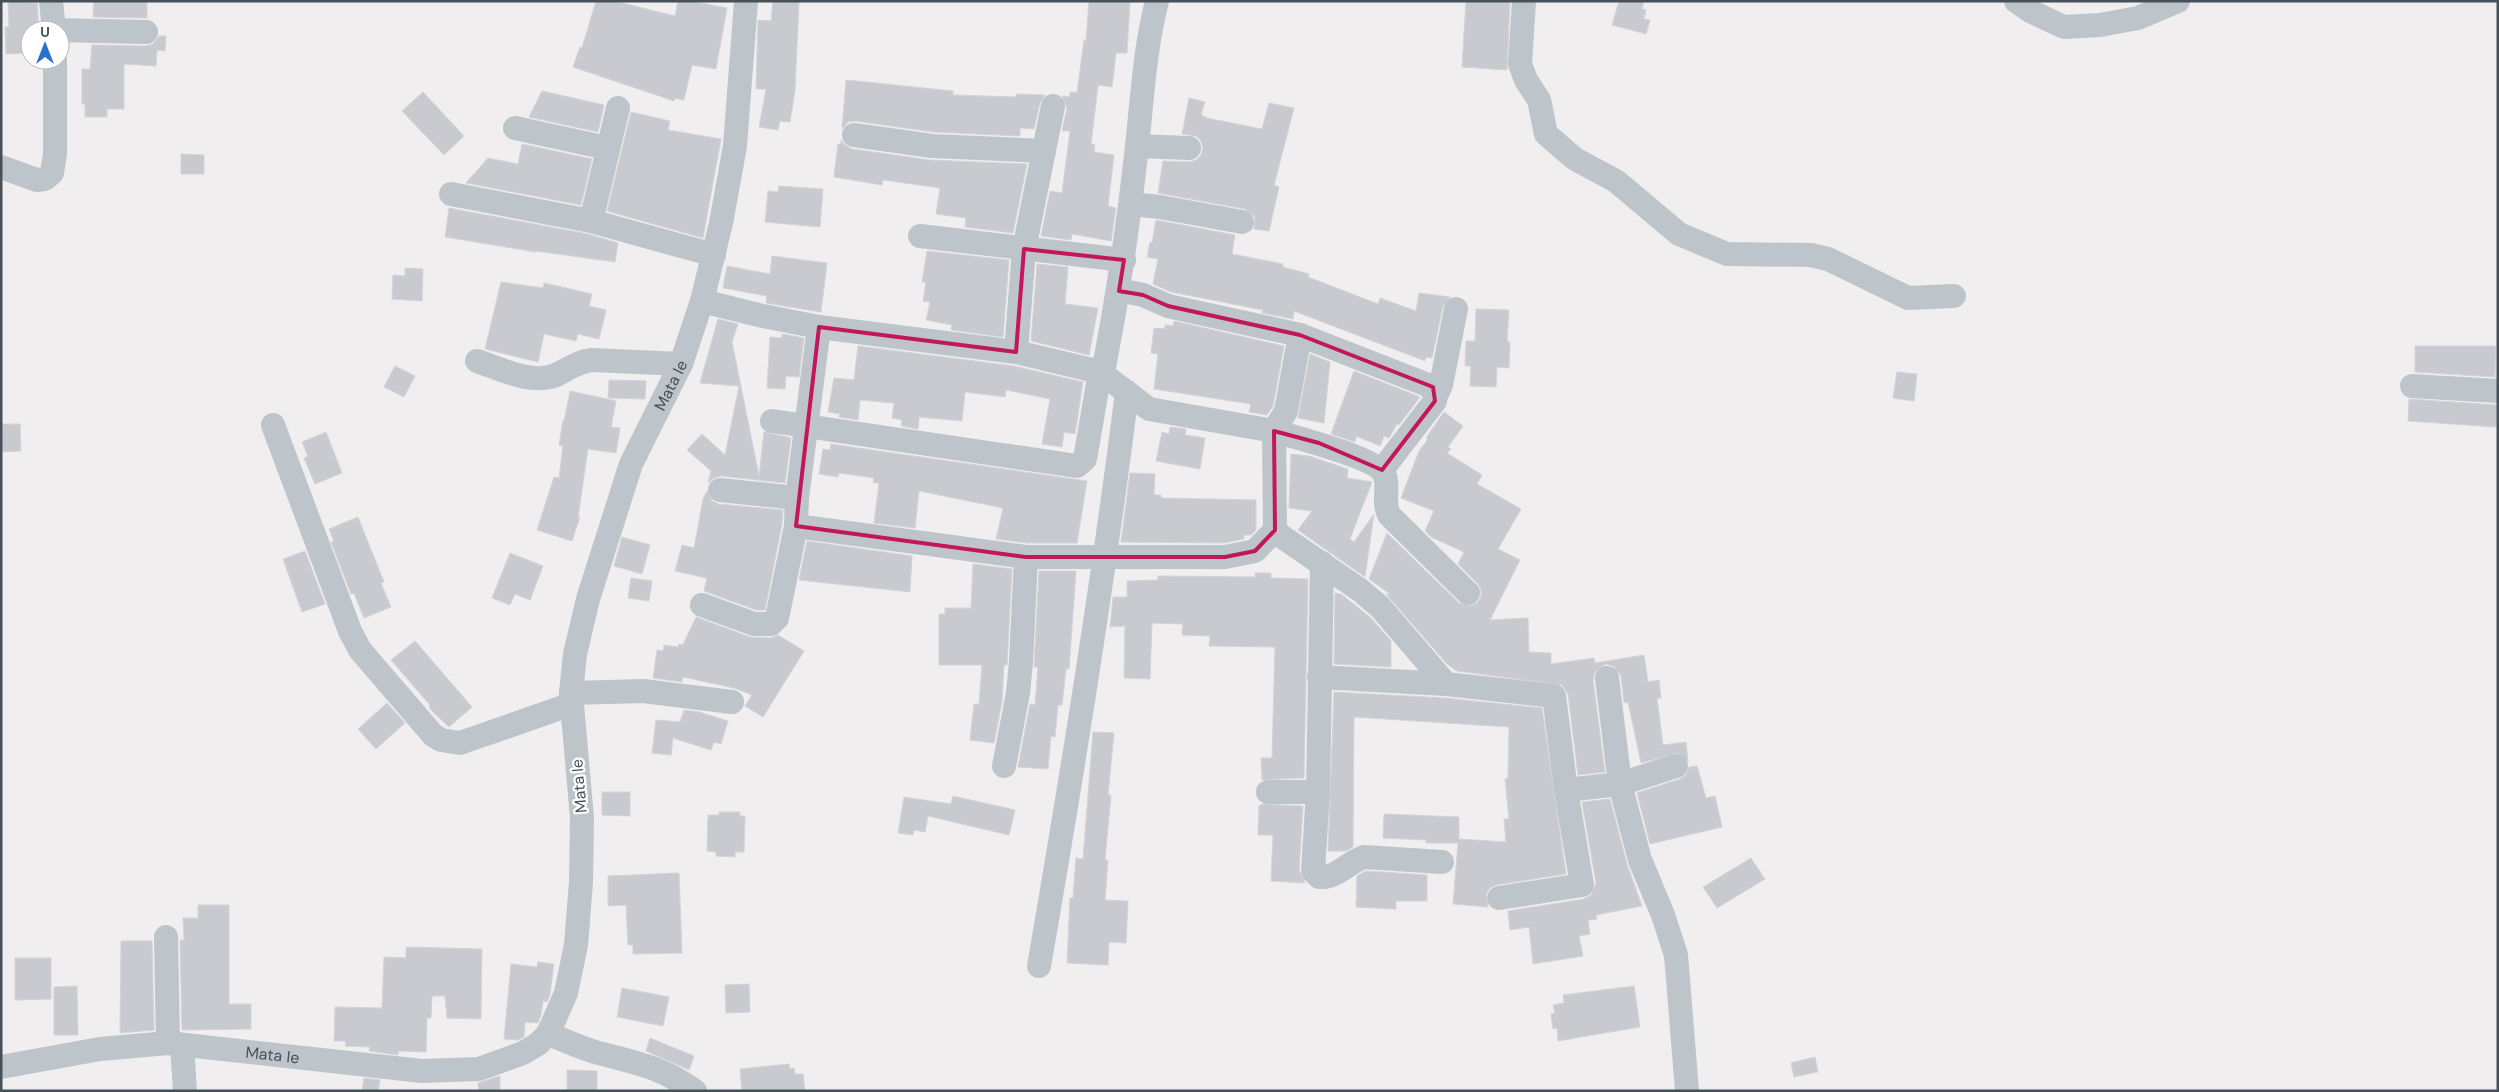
<svg xmlns="http://www.w3.org/2000/svg" width="2499" height="1092" font-family="'DM Sans',sans-serif">
	<rect width="100%" height="100%" fill="#f0eeee"/>
	<g fill="#c9cad0" stroke="#d2d4d9">
		<polygon points="8,1 37,3 39,30 30,30 30,53 6,54 5,27 9,27"/>
		<polygon points="94,1 147,1 147,18 93,17"/>
		<polygon points="596,1 614,1 675,16 678,1 691,1 727,8 716,69 692,65 684,100 675,98 674,101 573,67 580,47 582,48"/>
		<polygon points="773,1 799,1 795,90 790,122 780,121 778,130 759,127 766,89 756,89 758,20 771,21"/>
		<polygon points="1089,1 1130,1 1127,53 1116,53 1112,87 1098,85 1091,144 1095,145 1094,152 1114,155 1108,206 1116,208 1111,241 1072,234 1071,240 1041,236 1050,191 1062,193 1070,131 1062,131 1067,108 1062,96 1070,97 1070,92 1077,93 1084,40 1086,40"/>
		<polygon points="1466,1 1510,1 1507,70 1462,67"/>
		<polygon points="1619,1 1644,1 1642,9 1646,10 1644,19 1650,20 1646,34 1612,25"/>
		<polygon points="159,36 166,36 165,51 157,50 156,66 124,64 124,109 107,109 107,117 85,117 85,104 82,104 82,69 90,69 92,45 146,46 153,44"/>
		<polygon points="846,80 953,91 953,95 1016,97 1016,94 1045,95 1040,103 1034,129 1020,128 1020,136 933,132 856,121 848,122 842,129"/>
		<polygon points="542,91 604,105 598,132 529,117"/>
		<polygon points="423,92 464,136 444,155 402,111"/>
		<polygon points="1189,98 1205,102 1201,115 1207,118 1262,129 1269,103 1294,108 1274,185 1279,187 1269,231 1254,229 1255,217 1245,209 1158,193 1163,161 1189,162 1196,160 1201,155 1203,148 1201,141 1196,136 1182,134"/>
		<polygon points="631,112 670,121 668,130 721,139 703,238 607,211"/>
		<polygon points="841,140 845,145 852,149 930,160 1027,164 1013,233 965,227 966,218 936,214 940,188 883,180 882,185 834,177 838,144 841,144"/>
		<polygon points="522,144 592,159 581,205 466,183 488,158 518,164"/>
		<polygon points="181,154 204,155 204,174 181,174"/>
		<polygon points="779,186 823,189 820,227 765,222 768,191 778,192"/>
		<polygon points="449,208 588,234 618,243 615,262 536,251 536,252 445,237"/>
		<polygon points="1156,220 1235,235 1232,254 1283,264 1283,267 1309,274 1308,277 1378,304 1380,298 1416,311 1419,293 1450,297 1443,306 1432,358 1426,357 1425,361 1294,311 1293,319 1262,313 1263,310 1171,292 1153,284 1158,259 1147,257 1150,242 1152,243"/>
		<polygon points="927,251 1009,260 1003,337 951,330 952,325 926,320 930,302 923,301 926,282 922,282"/>
		<polygon points="772,256 827,263 821,312 766,303 767,296 723,288 727,266 770,274"/>
		<polygon points="1037,264 1068,267 1065,304 1098,308 1089,355 1031,341"/>
		<polygon points="405,268 423,269 422,301 392,299 393,275 405,276"/>
		<polygon points="501,282 543,288 544,283 592,294 589,306 606,310 599,339 578,334 576,341 544,334 538,362 485,349"/>
		<polygon points="1476,309 1509,310 1507,341 1510,342 1509,368 1497,367 1496,387 1470,386 1471,366 1465,366 1466,341 1475,341"/>
		<polygon points="718,319 738,324 732,342 759,476 764,432 791,438 785,483 721,476 714,478 708,483 711,471 687,450 702,434 725,455 739,386 700,383"/>
		<polygon points="1174,321 1284,346 1273,406 1267,415 1249,412 1251,404 1154,389 1158,354 1151,353 1154,328 1165,329 1165,325 1173,326"/>
		<polygon points="782,334 804,338 799,377 786,376 785,389 767,388 770,337 782,338"/>
		<polygon points="858,346 1014,366 1083,382 1075,434 1064,432 1062,447 1042,444 1050,399 1006,390 1005,397 965,392 962,421 919,417 918,429 901,426 902,420 892,418 894,403 860,400 858,420 839,417 840,414 828,412 834,378 854,380"/>
		<polygon points="2415,346 2496,346 2495,377 2415,372"/>
		<polygon points="1310,354 1330,362 1324,423 1298,418"/>
		<polygon points="395,366 415,376 404,397 384,387"/>
		<polygon points="1354,371 1420,397 1399,425 1397,424 1389,438 1384,436 1380,446 1356,436 1355,442 1331,434"/>
		<polygon points="1897,372 1917,374 1914,401 1893,398"/>
		<polygon points="609,380 646,381 645,399 608,398"/>
		<polygon points="570,391 616,401 611,427 620,428 616,453 588,449 578,517 580,517 572,541 537,530 554,477 559,478 563,446 559,445 563,420 564,421"/>
		<polygon points="2409,399 2497,405 2496,427 2408,421"/>
		<polygon points="1444,412 1463,426 1448,447 1451,449 1447,453 1482,475 1477,484 1521,509 1498,549 1520,560 1490,620 1528,618 1529,652 1551,653 1551,664 1594,658 1595,663 1644,655 1648,682 1659,680 1661,698 1657,698 1663,745 1686,742 1688,761 1678,753 1641,763 1628,702 1624,703 1621,676 1613,666 1605,664 1595,672 1593,680 1605,772 1578,775 1568,694 1562,685 1457,671 1447,664 1386,594 1390,594 1369,579 1387,533 1459,603 1471,606 1477,603 1481,597 1481,590 1478,584 1458,564 1464,552 1431,537 1425,531 1434,511 1401,498 1419,451 1428,439 1426,438"/>
		<polygon points="1,424 20,424 21,451 1,452"/>
		<polygon points="1170,427 1186,429 1185,435 1205,438 1200,469 1156,461 1162,432 1169,434"/>
		<polygon points="326,432 342,473 315,484 304,458 308,456 302,442"/>
		<polygon points="831,444 1087,481 1077,543 1027,543 996,539 1003,508 919,491 915,528 874,523 879,483 873,483 874,478 839,473 838,477 819,474 823,449 830,450"/>
		<polygon points="1291,454 1309,456 1348,469 1347,478 1372,482 1350,539 1354,542 1374,514 1365,577 1298,530 1312,511 1289,508"/>
		<polygon points="1130,473 1155,474 1154,495 1161,495 1161,498 1256,500 1256,530 1251,535 1244,535 1244,539 1224,543 1121,542"/>
		<polygon points="707,491 712,501 718,504 783,510 782,524 765,610 756,610 704,591 707,578 675,571 682,545 694,548 703,499"/>
		<polygon points="358,517 384,582 381,583 391,607 364,618 354,593 351,594 331,542 334,541 329,529"/>
		<polygon points="622,537 650,545 642,574 614,566"/>
		<polygon points="807,541 912,556 910,592 799,580"/>
		<polygon points="305,551 325,604 302,612 283,559"/>
		<polygon points="510,553 543,566 530,600 515,594 510,605 492,598"/>
		<polygon points="973,564 1012,569 1007,665 1004,665 1002,702 994,743 970,740 974,704 979,704 982,665 939,665 939,614 945,614 945,608 971,608"/>
		<polygon points="1039,571 1076,571 1069,669 1066,669 1062,705 1058,705 1055,737 1051,736 1048,769 1018,767 1030,704 1035,705 1038,667 1034,667"/>
		<polygon points="1255,573 1271,573 1271,578 1308,579 1304,778 1262,780 1261,758 1272,758 1275,647 1209,646 1210,636 1182,635 1183,624 1152,623 1150,679 1124,678 1125,626 1110,627 1113,597 1127,597 1127,581 1158,580 1158,576 1255,577"/>
		<polygon points="631,578 652,581 649,601 628,598"/>
		<polygon points="1335,593 1341,594 1370,617 1391,641 1391,667 1334,664"/>
		<polygon points="696,617 750,637 771,638 778,635 804,651 763,717 745,706 752,695 734,688 683,677 682,682 653,678 657,650 663,651 664,645 678,647 679,644 683,645"/>
		<polygon points="415,641 472,707 449,727 433,712 429,707 430,705 391,660"/>
		<polygon points="1334,692 1445,698 1542,708 1566,874 1496,885 1490,888 1486,894 1488,907 1453,904 1458,843 1426,843 1426,840 1383,838 1384,814 1459,817 1459,839 1506,842 1504,819 1509,819 1505,779 1508,778 1509,727 1354,717 1353,847 1346,851 1328,851"/>
		<polygon points="387,703 405,723 376,749 358,729"/>
		<polygon points="684,710 699,712 728,721 721,744 714,742 711,750 673,738 671,755 652,753 656,720 680,722"/>
		<polygon points="1093,732 1114,733 1108,795 1111,795 1105,860 1108,860 1105,900 1128,901 1126,943 1109,942 1108,965 1067,963 1070,898 1073,898 1076,858 1083,859"/>
		<polygon points="1697,766 1706,798 1715,796 1722,827 1650,844 1637,793 1680,779 1686,775 1689,767"/>
		<polygon points="602,792 630,792 630,816 602,815"/>
		<polygon points="953,796 1015,810 1009,835 928,816 925,832 914,830 913,835 898,833 904,797 951,804"/>
		<polygon points="1610,799 1627,864 1642,906 1596,915 1597,919 1588,920 1590,934 1579,936 1583,956 1533,964 1529,927 1510,930 1508,911 1584,899 1591,895 1596,883 1582,802"/>
		<polygon points="1262,804 1303,806 1299,870 1305,883 1271,881 1273,835 1258,835 1259,806"/>
		<polygon points="719,812 740,812 740,816 745,816 744,852 735,852 735,857 716,856 716,852 707,851 708,815 719,815"/>
		<polygon points="1751,858 1765,879 1717,908 1703,887"/>
		<polygon points="1366,871 1427,875 1427,901 1396,901 1396,909 1356,907 1357,876"/>
		<polygon points="679,873 682,953 633,954 633,945 628,945 626,905 608,906 608,876"/>
		<polygon points="198,905 229,905 229,1004 251,1004 251,1029 182,1030 180,940 184,940 183,918 198,918"/>
		<polygon points="121,941 152,941 154,1030 120,1033"/>
		<polygon points="406,947 482,949 481,1019 447,1018 445,996 432,996 431,1018 427,1018 426,1052 399,1051 398,1055 369,1051 370,1047 345,1046 346,1041 334,1041 335,1007 382,1008 384,957 406,958"/>
		<polygon points="15,958 51,958 51,999 15,1000"/>
		<polygon points="538,962 554,964 550,994 547,1002 543,1001 541,1015 538,1023 525,1022 524,1037 518,1040 504,1039 511,964 537,967"/>
		<polygon points="749,984 750,1012 726,1013 725,985"/>
		<polygon points="77,986 78,1035 54,1035 54,987"/>
		<polygon points="1634,986 1640,1027 1558,1041 1557,1028 1553,1029 1551,1014 1555,1013 1553,1005 1564,1003 1563,995"/>
		<polygon points="622,988 669,997 663,1026 617,1017"/>
		<polygon points="650,1038 694,1056 689,1070 646,1051"/>
		<polygon points="1815,1057 1818,1072 1794,1077 1791,1063"/>
		<polygon points="789,1064 790,1069 794,1068 795,1074 803,1074 805,1091 742,1091 740,1069"/>
		<polygon points="567,1070 597,1071 597,1091 567,1091"/>
		<polygon points="500,1076 500,1091 479,1091 478,1083"/>
		<polygon points="364,1078 380,1080 378,1091 362,1091"/>
	</g>
	<g fill="none" stroke-linecap="round" stroke-linejoin="round">
		<g stroke="#bdc5cb" stroke-width="24">
			<polyline points="51,1 54,30"/>
			<polyline points="1524,1 1520,64 1526,80 1539,100 1546,134 1575,159 1616,181 1679,234 1727,254 1811,255 1828,259 1908,298 1954,296"/>
			<polyline points="2016,1 2032,12 2064,27 2100,25 2138,18 2178,1"/>
			<polyline points="54,30 146,32"/>
			<polyline points="515,128 607,148"/>
			<polyline points="854,135 932,146 1044,151"/>
			<polyline points="1137,146 1189,148"/>
			<polyline points="1,167 37,180 45,179 52,173 55,154 55,60"/>
			<polyline points="451,194 591,221 714,255"/>
			<polyline points="1131,204 1160,207 1242,222"/>
			<polyline points="591,221 618,108"/>
			<polyline points="920,236 1124,260"/>
			<path d="M1119 290 1143 295 1168 306 1300 335 1286 411 1274 431C1294 437 1376 458 1384 474 1390 485 1382 501 1389 515L1468 593"/>
			<polyline points="702,301 763,316 819,327 1016,352 1100,372 1149,409 1274,431 1275,530 1281,536 1360,590 1380,607 1446,684 1554,696 1566,790 1582,885 1499,898"/>
			<polyline points="1300,335 1433,387 1435,401 1382,470"/>
			<polyline points="1016,352 1024,249 1053,106"/>
			<path d="M477 361C501 369 531 385 556 375 569 369 578 361 592 360L681 364"/>
			<path d="M1103 373C1117 301 1128 229 1136 155 1142 104 1144 52 1157 1"/>
			<polyline points="2412,386 2498,391"/>
			<polyline points="1436,396 1441,385 1456,309"/>
			<polyline points="772,421 1077,466 1085,459 1100,372"/>
			<polyline points="273,425 350,631 360,650 433,735 441,740 460,743 572,704"/>
			<polyline points="720,490 797,498"/>
			<polyline points="796,526 1026,557 1021,662 1018,693 1004,766"/>
			<polyline points="1026,557 1225,557 1255,551 1275,530"/>
			<path d="M1322 563 1318 792 1313 871 1319 877C1337 878 1347 863 1364 857L1442 862"/>
			<polyline points="702,605 754,624 771,624 777,618 796,526 797,498 819,327"/>
			<polyline points="1319,677 1446,684"/>
			<polyline points="1607,678 1620,784 1640,860 1663,915 1676,955 1687,1091"/>
			<polyline points="571,693 643,691 732,702"/>
			<polyline points="1566,790 1620,784 1676,766"/>
			<polyline points="1268,792 1318,792"/>
			<polyline points="166,937 168,1043"/>
			<path d="M1039 966C1072 776 1103 584 1127 392"/>
			<path d="M548 1034C564 1040 579 1047 595 1052 636 1063 659 1066 695 1091"/>
			<polyline points="182,1045 185,1091"/>
			<path id="s1" d="M1 1067 100 1049 168 1043 422 1071 479 1069 523 1053 538 1044 548 1034 566 993 576 945 581 882 582 818 571 693 575 654 588 599 631 464 681 364 702 301 721 223 735 146 746 1"/>
		</g>
	</g>
	<path fill="none" stroke="#c2185b" stroke-width="4" stroke-linejoin="round" d="M1024 249 1124 260 1119 291 1143 295 1168 306 1300 335 1433 387 1435 401 1382 470 1319 443 1274 431 1275 530 1255 551 1225 557H1026L796 526 819 327 1016 352Z"/>
	<g text-anchor="middle" dominant-baseline="central" stroke-width="4.5" stroke-linejoin="round" paint-order="stroke">
		<g font-size="16" fill="#485159" stroke="#fff">
			<text stroke="none"><textPath href="#s1" startOffset="1232">Mata Ie</textPath></text>
			<text transform="translate(579 786) rotate(-95)">Mata Ie</text>
			<text stroke="none"><textPath href="#s1" startOffset="274">Mata Ie</textPath></text>
		</g>
	</g>
	<rect width="2499" height="1092" fill="none" stroke="#485159" stroke-width="5"/>
	<g transform="translate(45 45)"><circle r="24" fill="#ffffff" stroke="#b6b9bd"/>
	<path d="M0-4L9 19L0 12L-9 19Z" fill="#2b70cd"/>
	<text y="-8" font-size="14" font-weight="bold" text-anchor="middle" fill="#485159">U</text>
	</g>
</svg>
